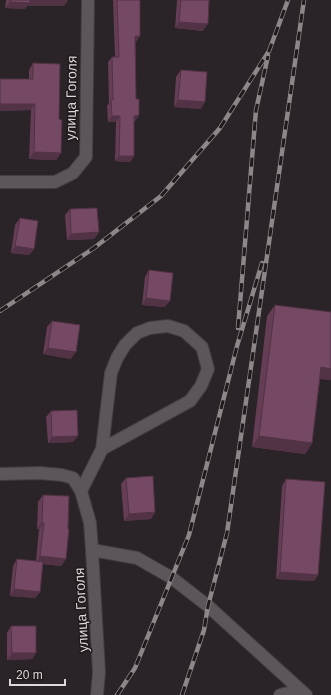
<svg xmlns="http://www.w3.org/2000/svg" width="331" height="695" viewBox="0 0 331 695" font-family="Arial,sans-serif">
<rect width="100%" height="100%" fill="#2a2327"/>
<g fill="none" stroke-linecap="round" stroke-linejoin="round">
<g stroke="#433e41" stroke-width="14">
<g id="minor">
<path d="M0,182H55L73,173L86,157L88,0"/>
<path d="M0,474L40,473L62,475L73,478L81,491L90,523L92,550L99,672L97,695"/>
<path d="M81,491L102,449L111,373L117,358L125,345L137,333L150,328L168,326L184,331L202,347L208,369L201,386L190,401L102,449"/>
<path d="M92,550L137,558L172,578L208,606L306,695"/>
<path d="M280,695L300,690"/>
</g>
</g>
<use href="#minor" stroke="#5c5559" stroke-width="12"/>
<g stroke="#8d878a" stroke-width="4.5">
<g id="rail">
<path d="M0,311L94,248L161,196L220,128L269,51L288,0"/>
<path d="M238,328L256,110L268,56"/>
<path d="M117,695L135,668L189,535L237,346L262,263"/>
<path d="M182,695L204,630L208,606L227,533L304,0"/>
</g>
</g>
<use href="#rail" stroke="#201a1d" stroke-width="3" stroke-dasharray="9" stroke-linecap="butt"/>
</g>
<g fill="#653e55">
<path d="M6,0H68L64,6H27L25,9L5,8Z"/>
<path d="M113,0H140V36L136,42H135L136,99L139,115L135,121H134V156L130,162L115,161L116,122H108L107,106L109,103L108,62L112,57H115Z"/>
<path d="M177,0H209L203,31L175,28Z"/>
<path d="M33,63L59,119L61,153L56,160L29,159L31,110L0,111V79H29V70Z"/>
<path d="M181,70L201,109L174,107L176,77Z"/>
<path d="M70,209L99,232L94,239L67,240L65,215Z"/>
<path d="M20,218L34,249L29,255L11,253L15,225Z"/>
<path d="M149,270L165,307L142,305L145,277Z"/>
<path d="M275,305L331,380L320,379L312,443L305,454L252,447L267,316Z"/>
<path d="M52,321L71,359L43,354L47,327Z"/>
<path d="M51,411L73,442L48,443L46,417Z"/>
<path d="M126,478L155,512L151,519L124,521L121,484Z"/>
<path d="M286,479L318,575L314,581L276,579L282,486Z"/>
<path d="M43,495L66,559L61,566L42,564L40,592L35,598L10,596L13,566L17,559L36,561L39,529H37L38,502Z"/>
<path d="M11,626L36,653L32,659L7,660V633Z"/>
</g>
<g fill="#523245">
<path d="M30,0H68L64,6H27L25,9L5,8L10,2Z"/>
<path d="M179,22L208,24L203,31L175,28Z"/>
<path d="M135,36H140L136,42H131Z"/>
<path d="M178,100L205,102L201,109L174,107Z"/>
<path d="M0,104H35L31,110L0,111Z"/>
<path d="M139,115L135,121H130L134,116Z"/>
<path d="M112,116H120L116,122H108Z"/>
<path d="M34,152L61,153L56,160L29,159Z"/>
<path d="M119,156H134L130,162L115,161Z"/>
<path d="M99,232L94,239L67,240L71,234Z"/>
<path d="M15,246L34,249L29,255L11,253Z"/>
<path d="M146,298L170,301L165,307L142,305Z"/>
<path d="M48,348L76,352L71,359L43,354Z"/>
<path d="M321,367L331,369V380L314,378Z"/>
<path d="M78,436L73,442L48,443L52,437Z"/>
<path d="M259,436L312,443L305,454L252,447Z"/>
<path d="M155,512L151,519L124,521L129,514Z"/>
<path d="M42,523H44L39,529H37Z"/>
<path d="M40,556L66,559L61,566L36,563Z"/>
<path d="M280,572L318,575L314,581L276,579Z"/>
<path d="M14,589L40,592L35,598L10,596Z"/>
<path d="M12,653H36L32,659L7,660Z"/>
</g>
<g fill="#754863" stroke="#523245">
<path d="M10,0H30V3L10,2Z"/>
<path d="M117,0H140V36H135L136,99H139V115L134,116V156H119L120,116H112L111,100H113L112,57H119Z"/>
<path d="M181,0H209L208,24L179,22Z"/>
<path d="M33,63L60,64L59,119L62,120L61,153L34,152L35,104H0V79H33Z"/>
<path d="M181,70L207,72L205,102L178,100Z"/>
<path d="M97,208L99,232L71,234L70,209Z"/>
<path d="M20,218L38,221L34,249L15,246Z"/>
<path d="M149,270L173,273L170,301L146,298Z"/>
<path d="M275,305L331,312V369L321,367L312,443L259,436Z"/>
<path d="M52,321L80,325L76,352L48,348Z"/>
<path d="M77,410L78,436L52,437L51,411Z"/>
<path d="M153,476L155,512L129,514L126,478Z"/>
<path d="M286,479L325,482L318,575L280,572Z"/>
<path d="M43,495L69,496L68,529H69L66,559L40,556L44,523H42Z"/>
<path d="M17,559L43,562L40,592L14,589Z"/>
<path d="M11,626H36V653H12Z"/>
</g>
<g text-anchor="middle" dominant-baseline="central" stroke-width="3" stroke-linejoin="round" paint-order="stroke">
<g font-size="14" fill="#ddd8db" stroke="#201a1d">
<text transform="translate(71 98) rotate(-89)">улица Гоголя</text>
<text transform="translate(81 610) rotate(-93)">улица Гоголя</text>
</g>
</g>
<path d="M10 679v6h55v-6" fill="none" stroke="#ddd8db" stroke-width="2"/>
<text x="16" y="679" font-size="12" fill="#ddd8db" stroke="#201a1d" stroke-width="3" paint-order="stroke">20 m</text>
</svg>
